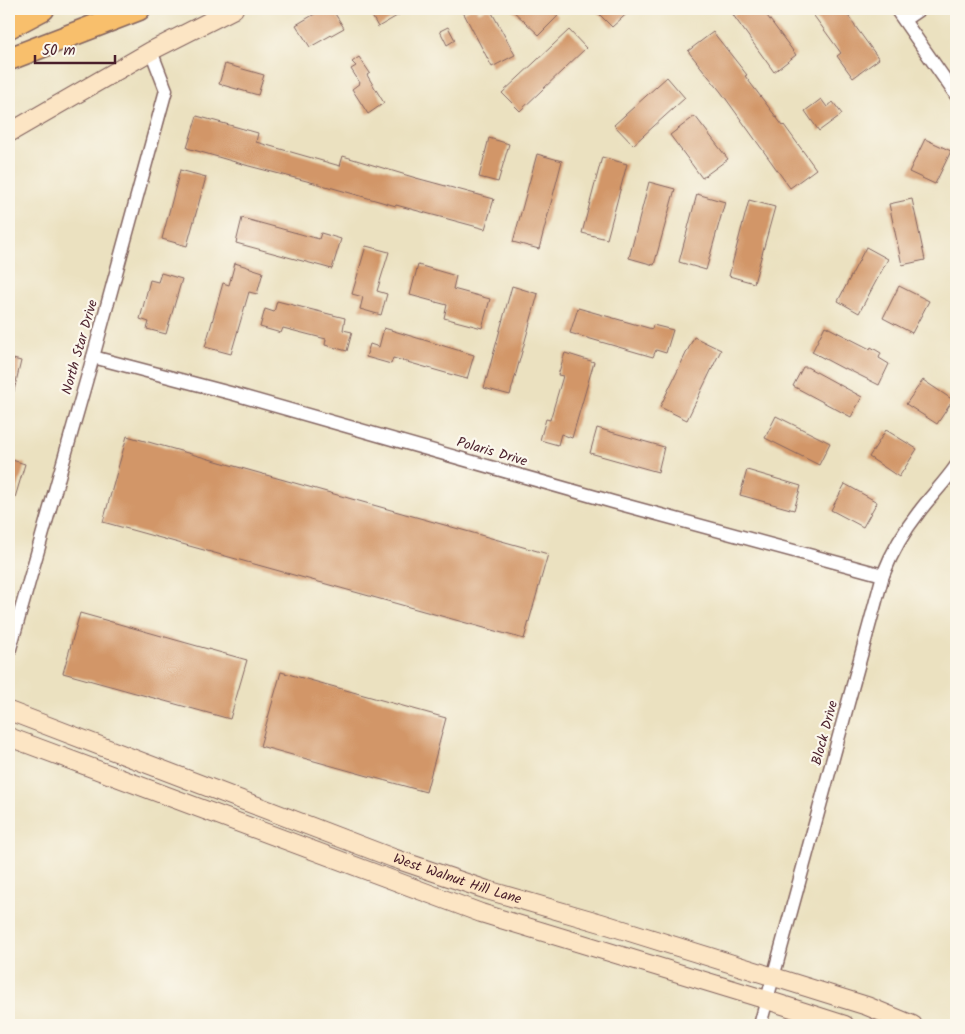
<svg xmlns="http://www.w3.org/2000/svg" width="965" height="1034" viewBox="0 0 965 1034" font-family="Kalam,sans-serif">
<rect width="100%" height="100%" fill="#fbf7ec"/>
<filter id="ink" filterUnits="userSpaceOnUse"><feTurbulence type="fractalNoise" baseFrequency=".02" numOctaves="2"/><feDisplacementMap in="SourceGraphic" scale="10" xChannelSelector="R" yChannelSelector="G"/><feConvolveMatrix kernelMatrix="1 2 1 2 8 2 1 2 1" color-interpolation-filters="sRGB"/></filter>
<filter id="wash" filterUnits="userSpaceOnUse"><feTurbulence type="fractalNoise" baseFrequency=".0096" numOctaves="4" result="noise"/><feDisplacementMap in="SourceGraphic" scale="20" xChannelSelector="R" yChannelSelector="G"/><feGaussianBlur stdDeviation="1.12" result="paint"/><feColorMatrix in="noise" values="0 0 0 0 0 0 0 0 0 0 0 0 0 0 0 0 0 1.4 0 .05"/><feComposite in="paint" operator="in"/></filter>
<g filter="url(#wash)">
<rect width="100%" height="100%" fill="#ebe1c0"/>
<g id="blocks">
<g fill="#d29667">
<path d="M323,9H332L344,28L310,47L296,25Z"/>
<path d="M368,9H409L378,27Z"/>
<path d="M470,9H476L478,13L486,9H490L515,55L492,67L463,12Z"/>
<path d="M511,9H550L558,16L539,35Z"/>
<path d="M594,9H632L612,27Z"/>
<path d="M742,9H762L796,55L774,72L733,15Z"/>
<path d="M809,9H843L855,25V26L879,59L853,78L837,56L841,53Z"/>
<path d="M448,27L455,40L447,45L440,31Z"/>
<path d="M569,30L586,48L520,111L502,93Z"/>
<path d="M713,32L747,75L745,76L783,126L784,125L816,169L790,188L721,92L688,51Z"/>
<path d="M359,57L370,73L367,75L384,103L368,114L352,89L360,83L351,69L356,66L352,62Z"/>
<path d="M225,64L264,75L258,95L219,84Z"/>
<path d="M667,77L685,98L633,145L614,125Z"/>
<path d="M821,99L827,107L833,102L842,114L819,131L805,111Z"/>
<path d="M197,116L258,133L256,142L340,166L343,156L416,178L494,199L485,229L396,205V206L322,185L249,166L187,148Z"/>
<path d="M695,116L728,159L702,178L670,135Z"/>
<path d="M489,138L509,144L498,182L479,177Z"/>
<path d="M925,139L951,151L935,184L909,172Z"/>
<path d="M537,154L562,161L539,249L513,242Z"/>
<path d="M602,157L627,164L607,239L582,233Z"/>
<path d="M180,170L206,177L187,246L162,239Z"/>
<path d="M649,182L675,189L654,265L629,258Z"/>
<path d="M697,194L725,202L706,270L679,262Z"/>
<path d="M912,199L925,260L902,265L889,204Z"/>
<path d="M749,200L775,207L754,283L729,276Z"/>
<path d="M242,218L319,239L321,233L341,239L332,269L236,243Z"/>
<path d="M366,246L389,252L377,291L387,294L381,315L360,309L363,297L352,294Z"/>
<path d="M866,247L888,259L859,313L838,301Z"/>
<path d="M235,263L263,272L257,294L249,292L231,354L205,347L223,283L229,285Z"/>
<path d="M418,265L456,276L453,289L490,299L482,328L444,318L447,305L410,295Z"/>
<path d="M161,273L182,279L166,334L147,329L149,322L140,319L150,280L158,282Z"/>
<path d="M512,286L538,294L510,395L484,388Z"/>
<path d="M899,286L929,301L912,333L883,318Z"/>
<path d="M277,301L345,318L343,330L352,332L347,351L325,345L326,339L283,328L281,333L260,327L265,309L274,312Z"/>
<path d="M578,308L652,329L653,325L673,330L666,353L656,350L653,357L570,333Z"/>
<path d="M825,326L870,349L871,347L881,353L879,358L889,364L879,385L845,368L844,369L812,352Z"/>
<path d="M384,328L474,355L467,379L393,358L391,364L366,357L370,344L379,347Z"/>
<path d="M694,337L721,350L687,420L660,407Z"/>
<path d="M565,353L594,362L572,438L561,434L558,445L540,440L546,419L550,420L563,376L558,375Z"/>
<path d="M9,358L21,361L12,399H9Z"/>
<path d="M803,367H807L862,397L851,417L793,386Z"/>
<path d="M923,380L953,400L937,424L906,404Z"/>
<path d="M776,416L830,443L819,465L765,438Z"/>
<path d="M597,428L664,447L658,472L590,453Z"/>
<path d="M886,430L917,449L899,477L869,457Z"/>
<path d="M127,436L548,554L524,639L103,522Z"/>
<path d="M9,459L25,464L11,511H9Z"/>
<path d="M747,470L801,486L794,510L740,495Z"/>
<path d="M845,484L877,502L863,527L831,510Z"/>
<path d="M80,613L247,660L230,719L63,673Z"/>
<path d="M281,672L446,718L426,792L260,746Z"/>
</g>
</g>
</g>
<g filter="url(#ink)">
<use href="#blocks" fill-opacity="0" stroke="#82635f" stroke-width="1"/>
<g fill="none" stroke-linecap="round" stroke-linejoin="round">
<g stroke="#82635f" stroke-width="15">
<g id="street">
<path d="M896,9L956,95"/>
<path d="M904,20L920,9"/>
<path d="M93,357L234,394L613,502L883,575"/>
<path d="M9,652L93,357L166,90L151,51"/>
<path d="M760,1025L883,575C892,552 904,531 919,512C931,496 945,482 956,466"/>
</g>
</g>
<g stroke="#82635f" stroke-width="20">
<g id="secondary">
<path d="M9,133L151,51L234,9"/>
<path id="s1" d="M9,711L393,858L487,890L601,923L867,1006L913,1025"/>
<path d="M9,737L481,913L767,1000L845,1025"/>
</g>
</g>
<g stroke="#82635f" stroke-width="25">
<g id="highway">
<path d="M9,27L43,9"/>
<path d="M9,59L139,9"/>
</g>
</g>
<use href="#street" stroke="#fff" stroke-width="12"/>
<use href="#secondary" stroke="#fce5c4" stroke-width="18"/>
<use href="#highway" stroke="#f8bf6c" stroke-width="22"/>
</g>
</g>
<g text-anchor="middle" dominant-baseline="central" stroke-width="4.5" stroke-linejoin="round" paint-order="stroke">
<g font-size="14" fill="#4a1f2b" stroke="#fbf7ec">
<text transform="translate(80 347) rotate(-74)">North Star Drive</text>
<text transform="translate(492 452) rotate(16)">Polaris Drive</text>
<text transform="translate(825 733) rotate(-75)">Block Drive</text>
<text stroke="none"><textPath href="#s1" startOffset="479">West Walnut Hill Lane</textPath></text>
</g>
</g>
<rect width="965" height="1034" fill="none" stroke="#fbf7ec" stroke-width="30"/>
<path d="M35 55v8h80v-8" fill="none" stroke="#4a1f2b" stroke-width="2.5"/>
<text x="42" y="55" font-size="15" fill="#4a1f2b" stroke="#fbf7ec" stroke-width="4" paint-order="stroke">50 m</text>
</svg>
